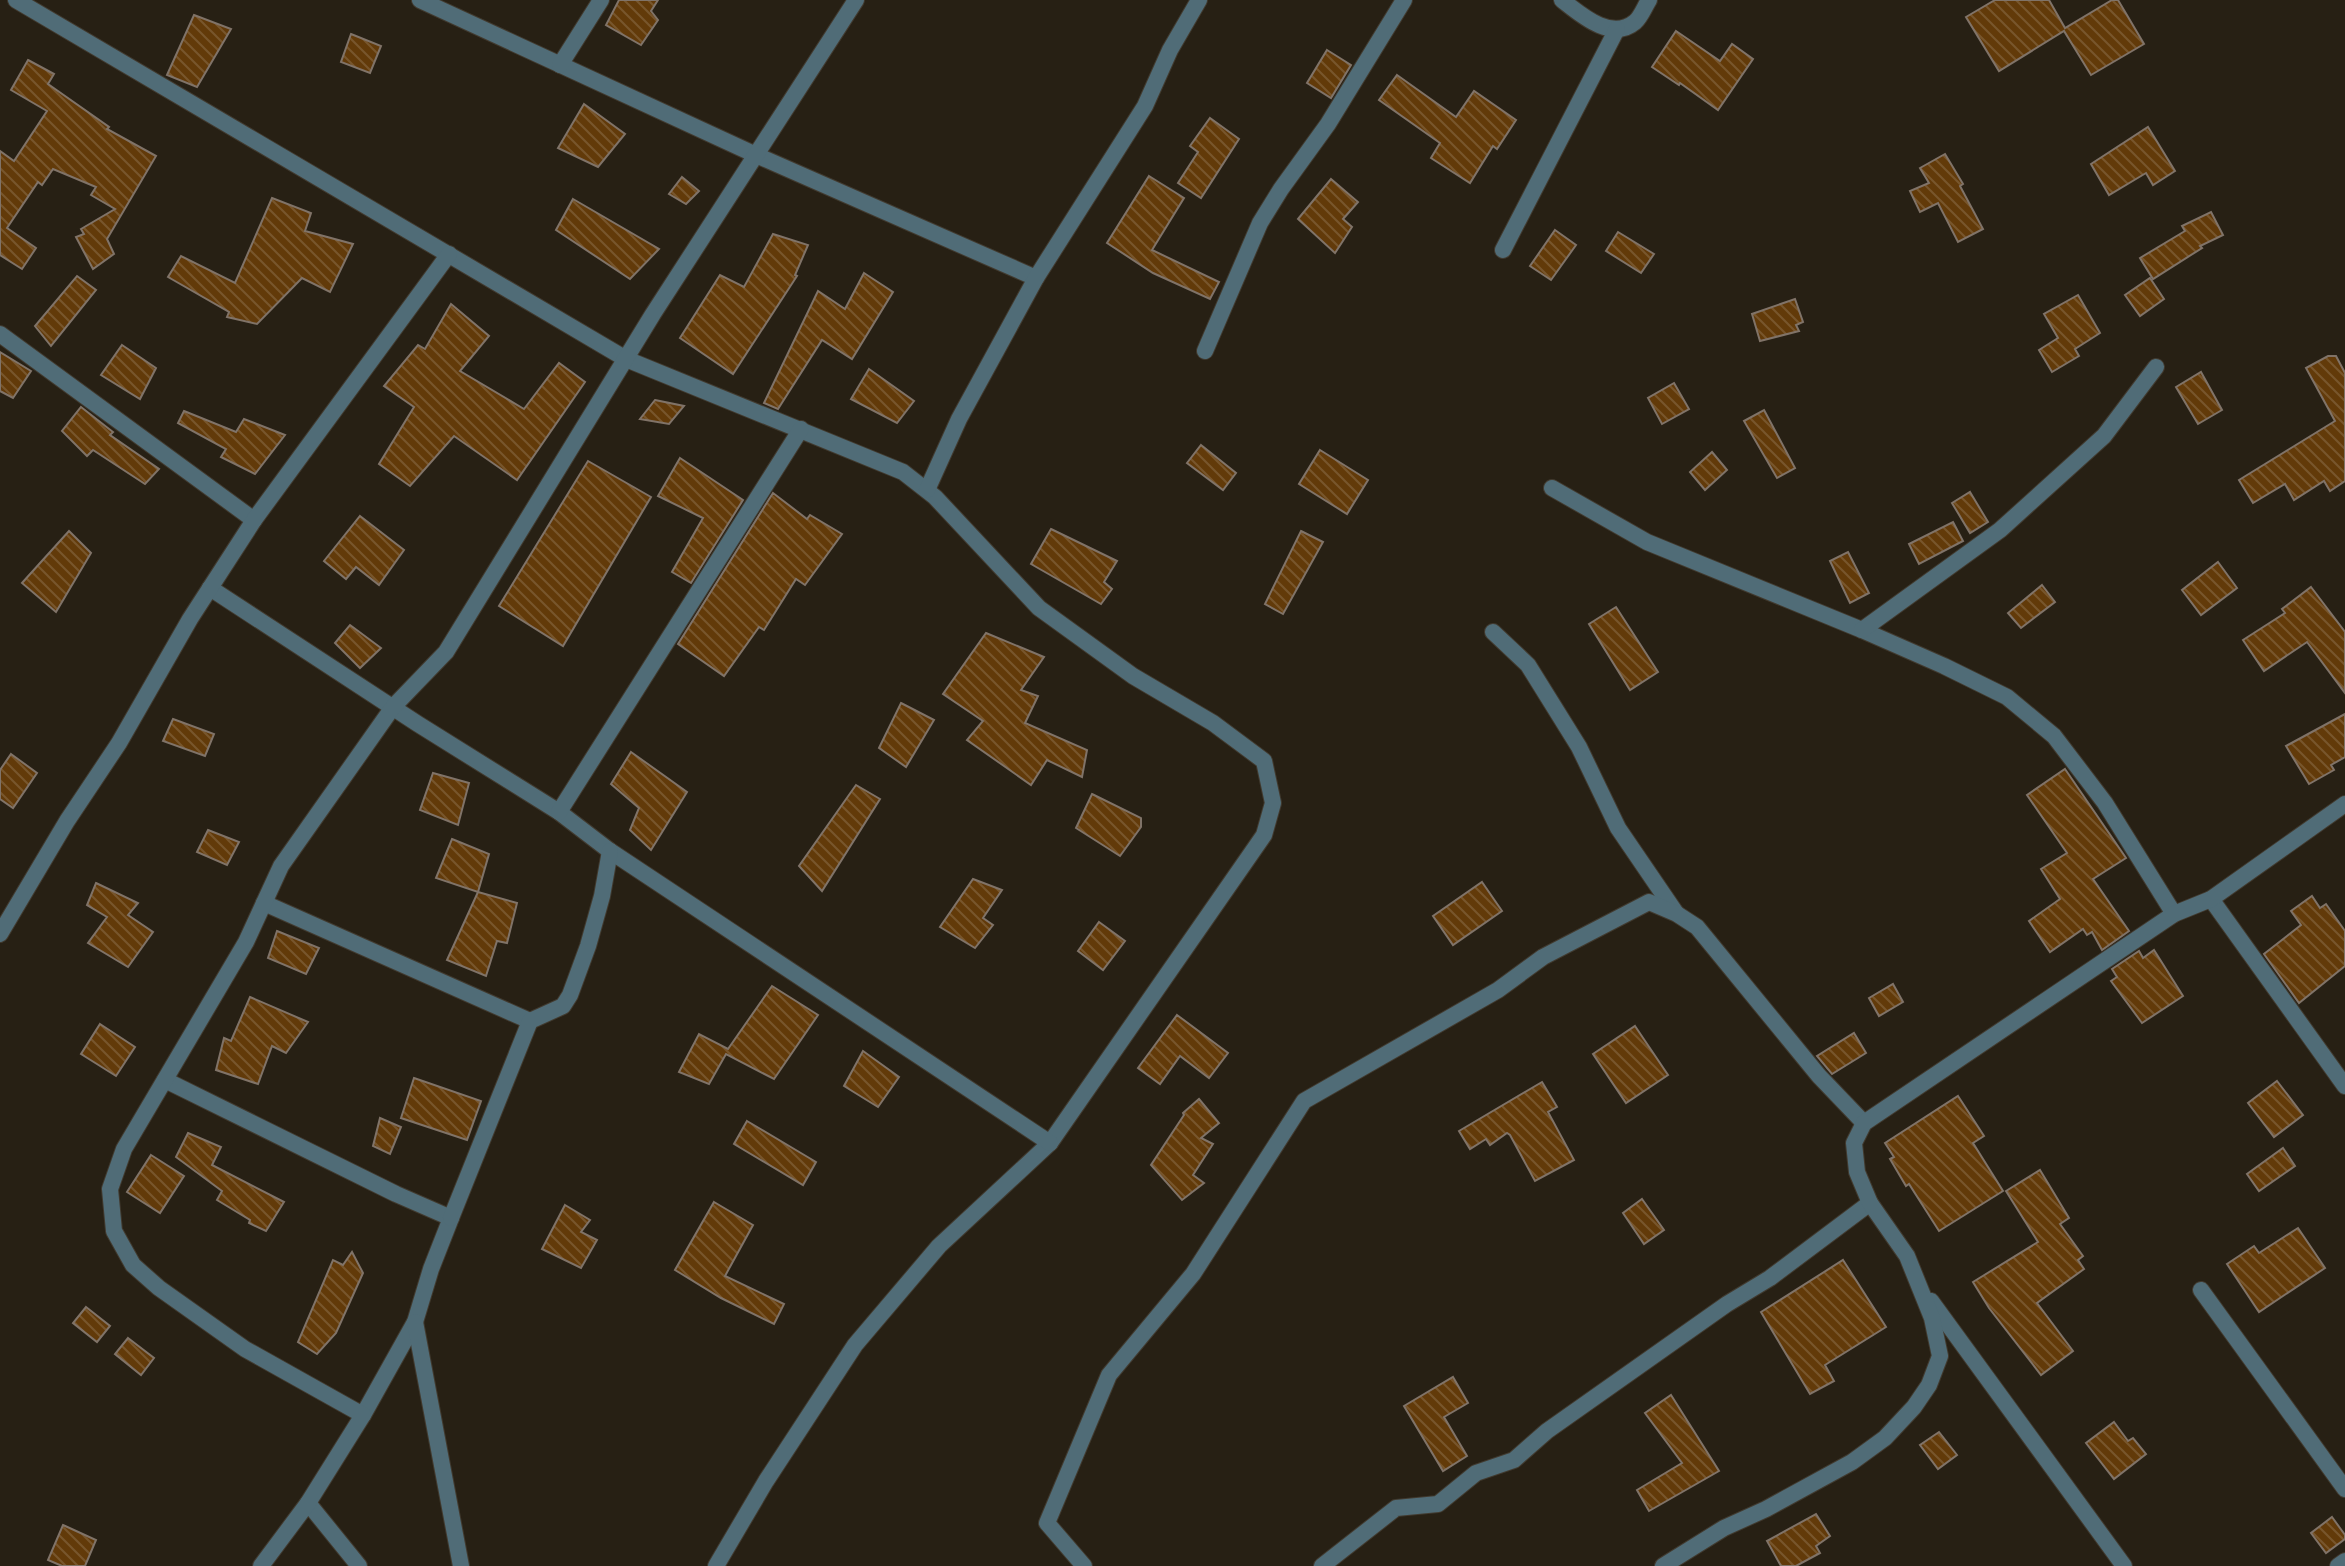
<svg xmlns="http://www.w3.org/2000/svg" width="2345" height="1566" viewBox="0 0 2345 1566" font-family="Cabin,sans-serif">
<defs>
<pattern id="building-back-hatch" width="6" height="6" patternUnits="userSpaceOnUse" patternTransform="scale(2)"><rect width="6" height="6" fill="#623a09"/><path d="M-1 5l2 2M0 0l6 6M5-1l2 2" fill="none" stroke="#78562c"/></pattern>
</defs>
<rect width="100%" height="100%" fill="#272014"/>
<g fill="url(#building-back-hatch)" stroke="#807368" stroke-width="2">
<path d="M619,0H658L651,11L658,20L641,45L606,25Z"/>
<path d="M1995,0H2049L2065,28L2112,0H2118L2144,44L2091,75L2064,31L1999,71L1966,17Z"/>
<path d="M194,15L231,29L197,87L167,75Z"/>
<path d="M1676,31L1720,61L1732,44L1753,59L1718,110L1680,83L1679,85L1652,67Z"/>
<path d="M351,34L381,46L370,73L341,62Z"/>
<path d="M1327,50L1351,65L1331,98L1307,83Z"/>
<path d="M28,60L54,74L48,84L109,127L107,129L156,156L107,239L114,254L93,269L76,237L84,234L81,229L115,209L91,195L96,187L53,169L42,185L38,182L7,228L36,248L22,269L0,255V151L14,161L47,111L11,90Z"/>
<path d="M1397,75L1456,117L1474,91L1516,120L1497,149L1493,146L1470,183L1431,158L1440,143L1379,100Z"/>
<path d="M584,104L625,134L598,167L558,148Z"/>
<path d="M1210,118L1239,139L1201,198L1178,183L1198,152L1190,146Z"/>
<path d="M2148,127L2175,171L2153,185L2146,173L2109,195L2091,164Z"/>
<path d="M1945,154L1963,184L1960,186L1983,229L1958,242L1938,203L1920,212L1910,191L1929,183L1920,168Z"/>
<path d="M1149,176L1184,198L1152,250L1219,282L1210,299L1153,273L1107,243Z"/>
<path d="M682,177L699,191L686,204L669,194Z"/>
<path d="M1331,179L1358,202L1343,219L1352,227L1335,253L1298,219Z"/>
<path d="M272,198L311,213L305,231L353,244L330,292L302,278L257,324L227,317L229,312L168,277L181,256L235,283Z"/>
<path d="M573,199L659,249L630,279L556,230Z"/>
<path d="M2211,212L2223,235L2200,246L2202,248L2153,279L2140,258L2185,231L2182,226Z"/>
<path d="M1555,230L1576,245L1551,280L1530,266Z"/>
<path d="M1618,232L1654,254L1641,273L1606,251Z"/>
<path d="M773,234L808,245L795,275L797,276L733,374L680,338L720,275L744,287Z"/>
<path d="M864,273L893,292L852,359L822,340L778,409L764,403L818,291L845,309Z"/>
<path d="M77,276L96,290L51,346L35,326Z"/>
<path d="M2150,278L2164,299L2140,316L2125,295Z"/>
<path d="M2078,295L2100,333L2075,349L2079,356L2052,372L2039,350L2058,338L2044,314Z"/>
<path d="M1795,299L1803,322L1796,325L1799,331L1760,341L1752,314Z"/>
<path d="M451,304L489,336L460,371L524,409L559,363L585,382L517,480L454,436L410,486L379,464L414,407L384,386L418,345L425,349Z"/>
<path d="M122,345L156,368L140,399L101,375Z"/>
<path d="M0,352L31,371L13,398L0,391Z"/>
<path d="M2328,356H2336L2345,373V481L2330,491L2324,481L2294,500L2285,484L2253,503L2239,480L2335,421L2306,368Z"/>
<path d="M869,369L914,401L897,423L851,399Z"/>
<path d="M2201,372L2222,410L2198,424L2176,387Z"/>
<path d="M1674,383L1689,409L1662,424L1648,398Z"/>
<path d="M655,400L684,406L669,424L640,419Z"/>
<path d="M81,407L113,432L110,435L159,469L145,484L93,450L87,456L62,431Z"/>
<path d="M1764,410L1795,468L1777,478L1744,421Z"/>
<path d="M184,411L236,432L244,419L285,435L255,474L221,457L226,449L178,423Z"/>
<path d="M1201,445L1236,473L1223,490L1187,463Z"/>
<path d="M1320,450L1368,480L1347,514L1299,484Z"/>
<path d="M1712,452L1727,470L1705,490L1690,472Z"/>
<path d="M680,458L743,500L691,583L672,572L703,518L658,496Z"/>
<path d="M588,461L651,497L563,646L499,606Z"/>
<path d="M1970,492L1988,522L1970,533L1952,503Z"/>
<path d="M773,493L807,519L810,515L842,534L805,585L796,579L764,630L759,627L724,676L678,644Z"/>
<path d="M360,516L404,550L379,585L356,567L346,579L324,561Z"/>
<path d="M1953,522L1963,541L1919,564L1909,544Z"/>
<path d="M1051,529L1117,561L1104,582L1112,589L1101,604L1031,564Z"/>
<path d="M69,531L91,553L56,612L22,583Z"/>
<path d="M1301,531L1323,542L1283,614L1265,604Z"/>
<path d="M1848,552L1869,593L1850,603L1830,561Z"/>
<path d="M2218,562L2237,588L2201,615L2182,590Z"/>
<path d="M2042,585L2055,602L2021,628L2008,613Z"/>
<path d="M2311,587L2345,632V693L2307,642L2264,671L2243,640L2285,613L2282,609Z"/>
<path d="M1616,607L1658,672L1630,690L1589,624Z"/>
<path d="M350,625L381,648L360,668L335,643Z"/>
<path d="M986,633L1044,657L1021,690L1038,696L1025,723L1087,750L1082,777L1047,760L1031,785L967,740L983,721L943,694Z"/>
<path d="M901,703L934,720L906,767L879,748Z"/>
<path d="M2345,714V757L2331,765L2334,770L2309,784L2286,746Z"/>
<path d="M173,719L214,734L205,756L163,741Z"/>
<path d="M631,752L687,792L651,850L630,830L639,808L611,784Z"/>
<path d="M11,754L37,773L13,808L0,799V770Z"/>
<path d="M2065,769L2126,858L2093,879L2129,931L2102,950L2092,932L2087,935L2083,929L2050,952L2029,921L2060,899L2041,869L2067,853L2027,795Z"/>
<path d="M433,773L469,783L458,825L420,810Z"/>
<path d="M856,785L880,799L822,891L799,866Z"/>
<path d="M1092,794L1141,818V827L1120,856L1076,828Z"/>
<path d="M208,830L239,842L227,865L197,852Z"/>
<path d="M452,839L489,854L478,892L436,878Z"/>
<path d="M973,879L1002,890L983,918L993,925L975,948L940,927Z"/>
<path d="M1482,882L1502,911L1453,945L1433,916Z"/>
<path d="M96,883L138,903L128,915L153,932L128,967L88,943L107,917L87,905Z"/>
<path d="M478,892L517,903L507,943L497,941L486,976L447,960Z"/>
<path d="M2312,896L2320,908L2326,904L2345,931V966L2299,1003L2264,954L2301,925L2291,911Z"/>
<path d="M1099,922L1125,941L1103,970L1078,951Z"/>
<path d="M277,931L319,948L306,974L268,958Z"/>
<path d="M2154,950L2183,996L2142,1023L2111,981L2117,977L2112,969L2139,951L2143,958Z"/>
<path d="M1893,984L1903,1002L1879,1016L1869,998Z"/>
<path d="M772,986L818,1015L774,1079L726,1054L709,1084L679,1072L699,1034L728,1049Z"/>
<path d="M250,997L308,1022L286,1053L272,1046L258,1084L216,1070L224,1038L231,1041Z"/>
<path d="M1177,1015L1228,1053L1209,1078L1180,1056L1160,1084L1138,1068Z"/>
<path d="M100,1024L135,1047L116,1076L81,1054Z"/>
<path d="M1635,1026L1668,1075L1626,1103L1593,1054Z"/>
<path d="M1854,1033L1866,1053L1832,1074L1817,1056Z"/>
<path d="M863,1051L899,1077L878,1107L844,1086Z"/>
<path d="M414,1078L481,1101L467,1140L401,1118Z"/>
<path d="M2277,1081L2303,1115L2274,1137L2248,1103Z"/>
<path d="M1542,1082L1557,1107L1548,1112L1574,1160L1535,1181L1510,1135L1507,1133L1490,1145L1486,1139L1470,1149L1459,1131Z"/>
<path d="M1958,1096L1984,1136L1973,1143L2003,1191L1939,1231L1909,1184L1906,1186L1890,1159L1894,1157L1885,1143Z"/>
<path d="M1199,1099L1219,1123L1201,1138L1213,1144L1193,1175L1204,1183L1182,1200L1151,1165L1184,1115L1183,1113Z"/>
<path d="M380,1118L401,1127L390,1154L373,1146Z"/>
<path d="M747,1121L816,1162L803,1185L734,1144Z"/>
<path d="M188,1133L221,1147L212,1165L284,1202L266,1231L249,1223L250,1220L217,1200L222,1191L176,1157Z"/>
<path d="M2283,1148L2295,1166L2259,1191L2247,1174Z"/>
<path d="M151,1155L184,1176L160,1213L127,1192Z"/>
<path d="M2040,1170L2069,1218L2060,1224L2083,1256L2078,1260L2084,1269L2037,1303L2073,1351L2041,1375L1989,1308L1973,1282L2038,1242L2006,1191Z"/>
<path d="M1642,1199L1664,1230L1644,1244L1623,1213Z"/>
<path d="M714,1202L753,1225L725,1276L784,1304L774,1324L721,1298L675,1270Z"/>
<path d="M565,1205L590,1220L581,1232L597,1240L581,1268L542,1249Z"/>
<path d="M2298,1228L2325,1268L2259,1312L2227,1264L2254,1246L2259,1253Z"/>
<path d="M352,1252L363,1273L336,1333L317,1354L298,1342L333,1260L343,1265Z"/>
<path d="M1843,1260L1886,1327L1825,1365L1834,1381L1810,1394L1761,1312Z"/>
<path d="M86,1307L110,1326L97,1342L73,1323Z"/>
<path d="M128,1338L154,1358L141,1375L115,1354Z"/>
<path d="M1453,1377L1468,1403L1444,1417L1467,1456L1443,1471L1404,1406Z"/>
<path d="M1671,1395L1719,1471L1649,1511L1637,1490L1682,1463L1645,1413Z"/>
<path d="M2114,1422L2128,1441L2133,1438L2146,1454L2114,1479L2086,1443Z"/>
<path d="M1939,1432L1957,1455L1938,1469L1920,1445Z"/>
<path d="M1816,1514L1830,1536L1816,1546L1820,1553L1796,1566H1781L1767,1541Z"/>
<path d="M2332,1517L2345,1535V1539L2326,1553L2311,1533Z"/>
<path d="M63,1525L96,1540L85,1566H62L48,1560Z"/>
</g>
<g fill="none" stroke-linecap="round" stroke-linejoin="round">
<g stroke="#413a2f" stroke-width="18">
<g id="minor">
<path d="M16,0L626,359L903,472L935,497L1039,608L1133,676L1213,723L1264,761L1273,803L1264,835L1050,1143L939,1246L855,1345L766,1481L716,1566"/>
<path d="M420,0L756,155L1036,278"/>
<path d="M1562,0C1580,14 1611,42 1635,22C1641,17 1645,6 1649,0"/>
<path d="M560,65L601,0"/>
<path d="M1503,250L1617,29"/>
<path d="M0,334L254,520"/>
<path d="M1205,351L1260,223L1281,189L1328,124L1404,0"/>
<path d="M1552,488L1647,542L1862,630L1944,666L2007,697L2054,736L2105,803L2174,914"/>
<path d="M927,490L959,419L1036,278L1145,106L1170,50L1199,0"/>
<path d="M210,588L418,724L559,812L610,851L1050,1143"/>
<path d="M1862,630L2000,530L2104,436L2156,367"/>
<path d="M1493,632L1528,665L1579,747L1618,828L1676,913"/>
<path d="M559,812L801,429"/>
<path d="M2211,899L2345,1086"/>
<path d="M264,903L530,1021"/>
<path d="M0,934L67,821L119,743L190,619L254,520L449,254"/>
<path d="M165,1080L396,1194L451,1218L431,1269L415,1322L363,1415"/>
<path d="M451,1218L530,1021L563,1006L570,995L588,946L602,896L610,851"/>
<path d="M2201,1290L2345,1489"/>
<path d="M1931,1301L2124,1566"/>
<path d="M415,1322L461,1566"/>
<path d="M308,1503L359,1566"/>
<path d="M261,1566L308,1503L363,1415L245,1349L159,1288L133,1265L114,1231L110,1189L124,1149L246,942L281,866L393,707L446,652L653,314L856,0"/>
<path d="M1084,1566L1047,1523L1109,1375L1193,1274L1304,1101L1498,990L1543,957L1649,902L1677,914L1697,927L1819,1076L1864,1123"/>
<path d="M1322,1566L1396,1508L1438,1504L1476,1473L1514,1460L1547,1431L1727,1304L1770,1278L1870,1203"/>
<path d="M1663,1566L1724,1528L1766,1509L1852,1462L1885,1438L1914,1407L1929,1385L1940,1356L1932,1318L1907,1256L1870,1203L1857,1172L1854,1143L1864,1123L2174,914L2211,899L2345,804"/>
<path d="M2338,1566L2345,1561"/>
</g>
</g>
<use href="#minor" stroke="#506c77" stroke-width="16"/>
</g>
</svg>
